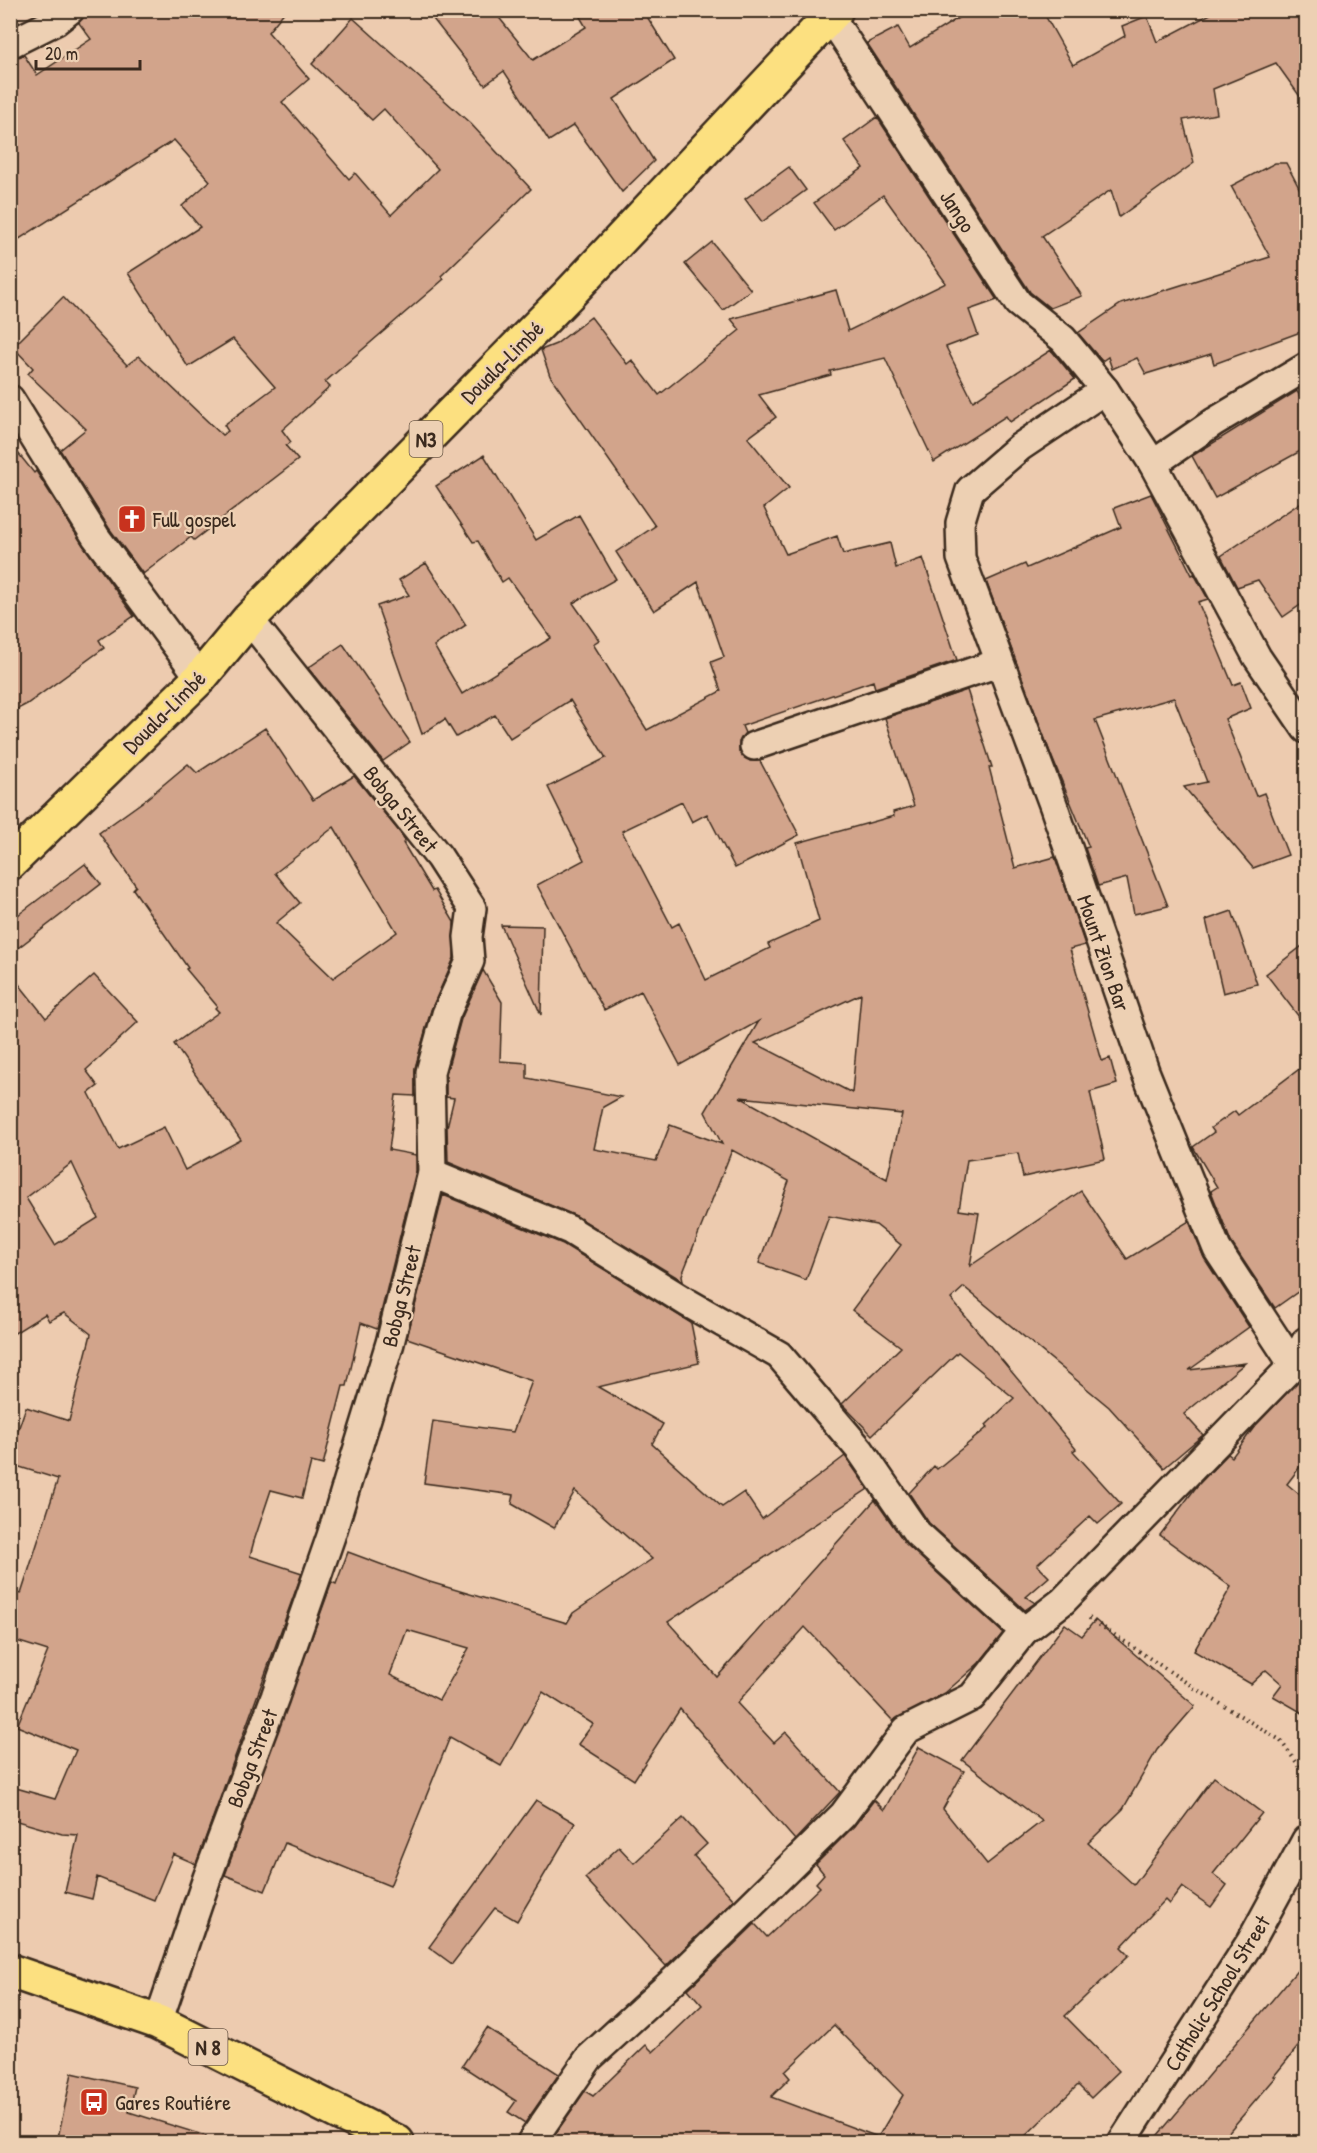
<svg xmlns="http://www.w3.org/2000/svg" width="1317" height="2153" viewBox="0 0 1317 2153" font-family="'Patrick Hand',sans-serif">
<rect width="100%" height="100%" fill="#edcbaf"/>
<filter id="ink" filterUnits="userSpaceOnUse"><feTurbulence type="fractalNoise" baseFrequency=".0167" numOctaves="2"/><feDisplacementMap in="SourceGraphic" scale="12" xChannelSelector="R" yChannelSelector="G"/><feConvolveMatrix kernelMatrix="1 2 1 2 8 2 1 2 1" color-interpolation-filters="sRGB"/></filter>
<g filter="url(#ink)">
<g fill="#d2a48b" stroke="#3b2a1e" stroke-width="1.5" fill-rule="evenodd">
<path d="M85,10H286L268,32L309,79L282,102L349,179L355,173L391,215L438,169L384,109L372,120L312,64L353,18L471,124L531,189L441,276L444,279L325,382L330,387L282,430L291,442L286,446L298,460L194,540L191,537L143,574L109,528L60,450L86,429L28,374L33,368L13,347L63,297L127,365L139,356L222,435L228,431L224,425L275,387L233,339L188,367L128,273L200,227L182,206L210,181L174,140L10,245V60L24,55L37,75L91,39L79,23Z"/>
<path d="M426,10H493L533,60L586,27L576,10H643L674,60L614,99L654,161L622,192L574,125L549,141L504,71L485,85Z"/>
<path d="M971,10H1042L1073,65L1125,36L1122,26L1147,16L1157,42L1218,10H1306V105L1276,63L1213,89L1217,114L1183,120L1194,163L1119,217L1111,190L1042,236L1082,296L1050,308L1030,292L867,43L898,27L910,48Z"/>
<path d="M877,117L997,300L969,310L978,335L946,347L973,401L1051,350L1075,379L1010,422L1006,416L934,462L885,358L830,371L831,375L759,395L776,417L748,438L789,488L764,508L786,554L837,536L843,554L890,543L896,568L923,558L957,660L875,688L873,681L742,726L745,733L739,742V752L750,761H760L799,835L763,854L735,868L707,814L692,822L682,802L622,831L672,927L679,923L706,980L770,948L768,944L819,921L797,843L894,816L893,812L914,806L885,718L967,690L992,767H989L1015,868L1055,857L1085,945L1070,949L1102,1061L1110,1058L1117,1084L1090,1092L1105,1159L1023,1177L1018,1153L967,1160L959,1210L979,1213L970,1266L1081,1191L1127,1259L1189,1221L1204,1258L1249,1327L1189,1370L1245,1363L1184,1414L1203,1435L1164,1468L1109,1407L964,1287L951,1299L1076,1449L1073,1451L1121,1504L1098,1524L1090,1516L1037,1565L1049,1577L1026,1597L1035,1603L1025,1610L929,1523L909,1493L934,1466L937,1469L988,1427L986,1425L1014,1398L958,1352L872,1435L842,1404L901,1347L852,1310L901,1245L876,1225L829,1216L806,1280L759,1263L789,1181L732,1150L682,1275L683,1281L576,1216L448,1162L447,1127L454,1098L446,1097V1074L461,1019L483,970L502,1002L500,1061L527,1063V1078L621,1097L603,1107L594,1149L656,1161L670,1125L722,1144L705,1112L759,1021L680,1065L641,991L604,1010L537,885L584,860L548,787L606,758L570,700L510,738L495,715L456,737L445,719L422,734L377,606L409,595L399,580L426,563L466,625L434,646L462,694L551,638L508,578L502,582L478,541L473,542L436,486L484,455L536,540L579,515L616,579L573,603L599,640L593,644L647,730L721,691L711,662L724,657L698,582L654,611L616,552L655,526L550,376L541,350L556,344L591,317L627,364L632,360L659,395L740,330L731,319L836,290L848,331L946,283L883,195L834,230L814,203L863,168L844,141ZM861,994L852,1093L755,1043ZM740,1097L902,1114L887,1179Z"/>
<path d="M1275,163H1286L1306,201V330L1214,364L1211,354L1146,374L1137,358L1112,369L1108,357L1102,361L1078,333L1121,304L1270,257L1231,186Z"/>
<path d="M789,167L806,190L762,222L745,199Z"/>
<path d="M712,242L751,290L723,310L685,264Z"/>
<path d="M1297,391L1306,408V448L1215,498L1192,456Z"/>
<path d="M10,443L34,473L36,471L83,545L134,616L99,640L104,648L27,704L10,713Z"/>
<path d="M1151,494L1192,575L1194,574L1208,599L1198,602L1233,685L1241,682L1251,708L1225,719L1256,796L1264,793L1288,855L1253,868L1184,787L1207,782L1174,698L1095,720L1168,906L1134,914L1127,878L1098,886L1085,848L1089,847L1051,755L986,581L1025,564L1027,568L1121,527L1114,508Z"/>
<path d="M1306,499V601L1283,617L1258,580L1237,587L1221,556Z"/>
<path d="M343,644L410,742L383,761L308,668Z"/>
<path d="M265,728L313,800L354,776L402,835L405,841L403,843L432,891L435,890L454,922V958L431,1010L415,1068V1096L396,1095L389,1150L416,1155V1171L377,1329L361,1323L347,1386H343L323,1465L311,1462L302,1498L271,1490L254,1541L250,1556L302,1573L196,1864L173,1854L154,1900L97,1877L92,1899L65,1892L78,1835L62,1834L10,1819V1807L16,1788L55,1799L76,1750L17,1726L48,1651L10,1639V1591L21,1594L58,1479L10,1464V1453L26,1407L69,1421L91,1334L64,1313L49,1321L45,1314L10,1336V973L46,1018L94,975L138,1022L86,1070L98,1086L89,1093L118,1149L164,1127L185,1170L241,1140L174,1044L219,1012L215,1008L217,1006L186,969L188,968L133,889L136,886L99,833L145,800L188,764L197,773ZM334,827L397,932L333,978L276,923L300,903L275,873ZM72,1163L98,1218L55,1245L26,1198Z"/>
<path d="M85,864L101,884L10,954V921Z"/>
<path d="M1232,911L1257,984L1223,993L1206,920Z"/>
<path d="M501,925L543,926L541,1015Z"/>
<path d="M1306,943V1026L1266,974Z"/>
<path d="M1306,1064V1286L1275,1308L1231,1242L1211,1191L1217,1187L1193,1147L1214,1132L1211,1128L1235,1111L1238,1115Z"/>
<path d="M443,1195L563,1244L691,1323L699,1363L598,1387L663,1424L652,1444L722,1507L744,1492L762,1519L845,1456L868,1489L668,1622L717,1677L875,1500L906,1544L1003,1633L979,1663L945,1693L893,1721L805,1627L737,1703L774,1743L786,1732L840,1792L795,1840L680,1709L634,1780L578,1744L593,1724L543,1692L501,1766L450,1737L390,1886L285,1843L265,1891L225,1875L332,1582L336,1584L348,1552L423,1580L567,1623L573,1613L652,1559L575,1491L554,1528L512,1504L514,1495L424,1483L433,1421L513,1432L532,1381L407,1338ZM407,1630L469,1648L439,1700L390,1675Z"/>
<path d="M1306,1373V1459L1287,1484L1306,1500V1715L1273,1696L1282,1684L1266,1670L1251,1684L1194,1651L1231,1587L1160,1535L1197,1486L1228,1454L1232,1457L1255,1426Z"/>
<path d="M1095,1620L1195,1706L1157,1750L1123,1809L1088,1843L1134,1885L1214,1777L1262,1813L1213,1874L1227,1885L1211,1907L1182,1887L1169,1904L1165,1900L1121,1947L1129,1955L1065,2016L1119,2071L1091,2098L1078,2085L1019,2142H555L551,2140L585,2091L593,2096L646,2045L653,2052L702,2005L688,1989L755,1924L767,1937L820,1887L816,1883L824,1874L816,1864L854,1826L874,1800L884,1810L919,1747L964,1771L943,1809L987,1864L1042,1821L962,1760L1065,1624L1082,1636ZM834,2025L903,2095L878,2137L771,2097L790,2078L785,2072Z"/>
<path d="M536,1800L575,1823L517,1921L495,1908L452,1964L429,1947Z"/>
<path d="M683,1818L707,1844L694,1856L734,1900L666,1966L585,1878L619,1847L634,1863Z"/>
<path d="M1306,1960V2037L1274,2076L1276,2077L1220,2142H1152Z"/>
<path d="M487,2028L559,2074L525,2123L508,2112L516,2101L462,2066Z"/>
<path d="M72,2073L135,2087L129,2112L206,2136L205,2142H57Z"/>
</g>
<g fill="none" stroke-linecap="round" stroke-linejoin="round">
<g stroke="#3b2a1e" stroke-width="32">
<g id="minor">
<path d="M830,16L1018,303L1063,339L1105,390"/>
<path d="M10,44L56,21L70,10"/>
<path d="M1306,367L1214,422L1153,464L1257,657L1306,729"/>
<path d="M10,399L96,537L200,678"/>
<path d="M1153,464L1105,390L1020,447L970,490L960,523L961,558L1054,807L1145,1071L1217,1249L1293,1365"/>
<path d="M754,746L998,663"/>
<path d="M432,1173L570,1230L688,1303L779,1355L860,1450L917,1533L1024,1631"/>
<path d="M158,2022L207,1878L275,1697L331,1536L390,1343L432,1173L430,1072L446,1014L470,961L468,937L472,908L439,857L249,619"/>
<path d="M531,2142L589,2058L684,1971L843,1815L906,1730L972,1697L1024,1631L1063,1601L1293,1365L1306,1341"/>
<path d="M1122,2142L1251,1941L1306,1840"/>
</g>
</g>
<g stroke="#3b2a1e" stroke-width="38">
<g id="trunk">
<path d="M10,863L200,678L249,619L569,294L836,10"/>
<path d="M10,1971L158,2022L397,2142"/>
</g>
</g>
<path stroke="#3b2a1e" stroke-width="4" stroke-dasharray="1.5 4.5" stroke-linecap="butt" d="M1089,1618L1196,1689L1280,1740L1306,1775"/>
<use href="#minor" stroke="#edd0b3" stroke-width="27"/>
<use href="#trunk" stroke="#fce080" stroke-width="33"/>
</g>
</g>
<defs>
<g id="church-square" transform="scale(1.5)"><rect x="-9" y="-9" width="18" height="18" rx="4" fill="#c8321e" stroke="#edd0b3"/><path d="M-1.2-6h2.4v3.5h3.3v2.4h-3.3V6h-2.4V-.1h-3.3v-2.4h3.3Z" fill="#fff"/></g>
<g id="bus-square" transform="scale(1.5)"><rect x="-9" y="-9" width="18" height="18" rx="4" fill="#c8321e" stroke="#edd0b3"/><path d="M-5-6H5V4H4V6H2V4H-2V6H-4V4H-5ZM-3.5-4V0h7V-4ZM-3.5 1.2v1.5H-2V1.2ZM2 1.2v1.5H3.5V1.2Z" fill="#fff"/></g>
</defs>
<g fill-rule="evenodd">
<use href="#church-square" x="132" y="519"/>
<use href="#bus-square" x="94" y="2102"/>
</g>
<g text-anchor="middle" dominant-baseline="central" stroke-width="4.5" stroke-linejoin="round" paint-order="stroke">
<g fill="#edd0b3" stroke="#705c4b" stroke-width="1.5">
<rect x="409.5" y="421" width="33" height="36" rx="4.5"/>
<rect x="188.5" y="2029" width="39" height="36" rx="4.5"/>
</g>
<g font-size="21" font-weight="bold" fill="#3b2a1e">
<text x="426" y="439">N3</text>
<text x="208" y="2047">N 8</text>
</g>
<g font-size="22" fill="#3b2a1e" stroke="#edd0b3">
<text transform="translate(958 211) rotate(57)">Jango</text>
<text transform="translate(502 362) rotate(-45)">Douala-Limbé</text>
<text transform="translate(164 712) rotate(-45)">Douala-Limbé</text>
<text transform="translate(401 809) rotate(51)">Bobga Street</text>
<text transform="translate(1104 953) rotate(71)">Mount Zion Bar</text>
<text transform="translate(401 1296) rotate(-76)">Bobga Street</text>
<text transform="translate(252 1758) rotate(-69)">Bobga Street</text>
<text transform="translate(1217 1993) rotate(-58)">Catholic School Street</text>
</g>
<g font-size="22" fill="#3b2a1e" stroke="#edd0b3" text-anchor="start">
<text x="153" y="519">Full gospel</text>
<text x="115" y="2102">Gares Routiére</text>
</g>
</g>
<rect width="1317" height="2153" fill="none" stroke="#edd0b3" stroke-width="36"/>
<rect x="18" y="18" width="1281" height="2117" fill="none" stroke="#3b2a1e" stroke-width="2" filter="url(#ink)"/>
<path d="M36 60v9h104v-9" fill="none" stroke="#3b2a1e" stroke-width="3"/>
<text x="45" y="60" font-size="18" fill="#3b2a1e" stroke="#edd0b3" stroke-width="4.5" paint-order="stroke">20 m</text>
</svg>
